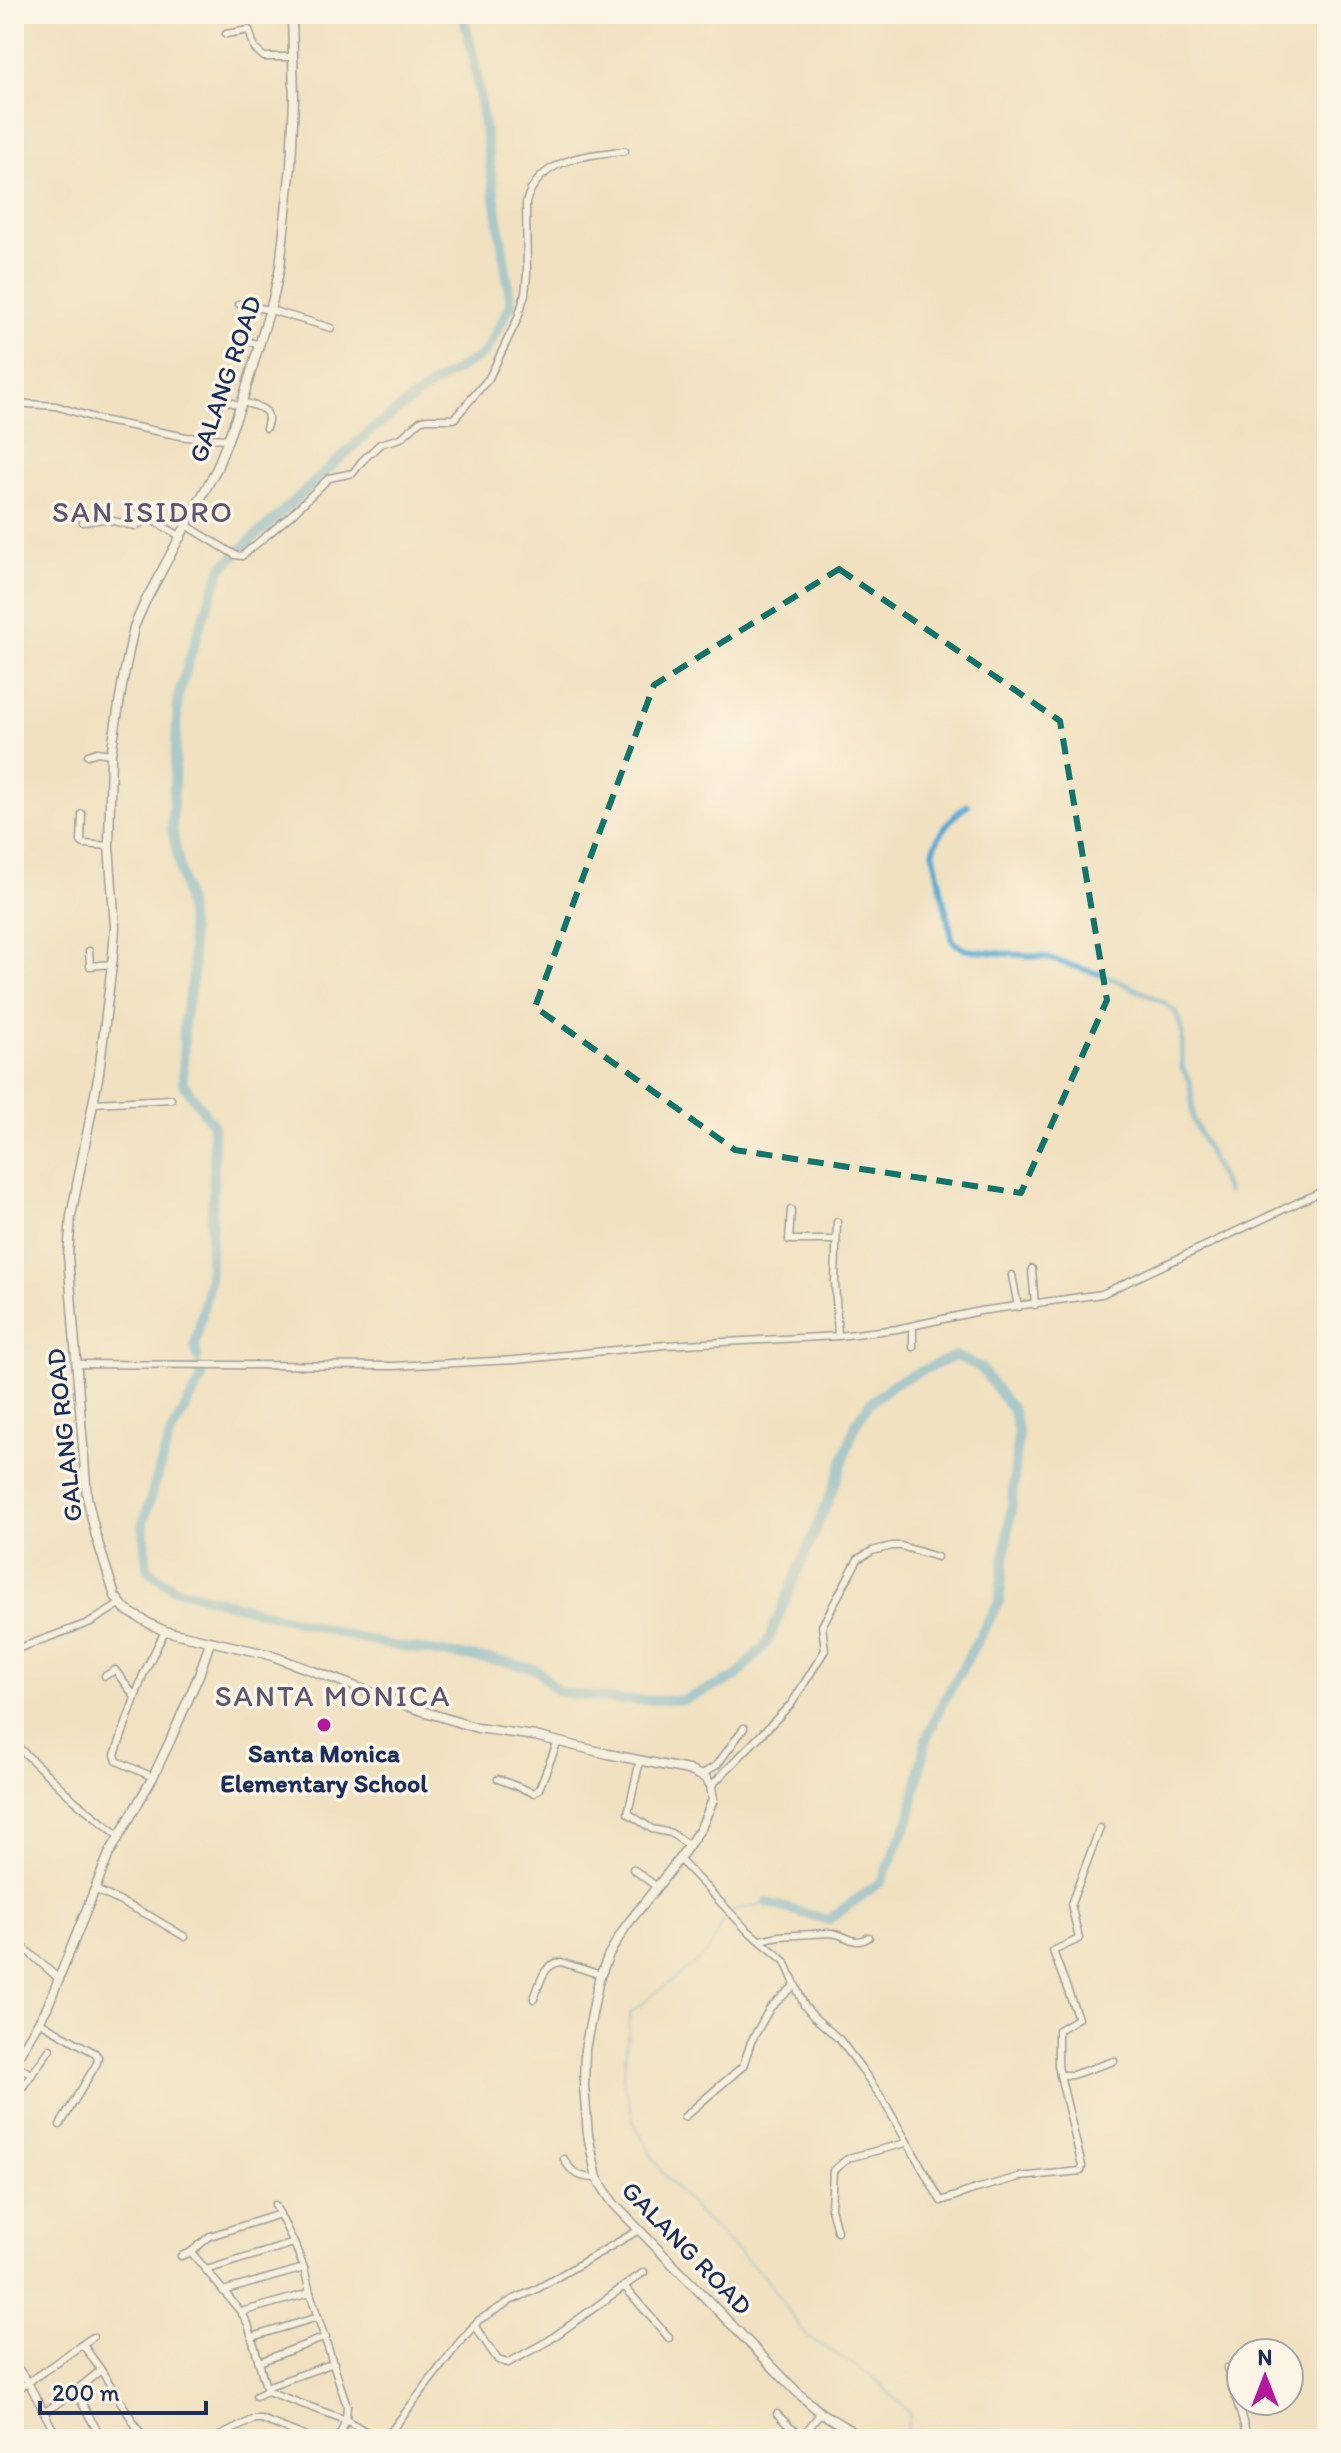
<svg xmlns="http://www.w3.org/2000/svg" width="1341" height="2453" viewBox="0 0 1341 2453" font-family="Itim,sans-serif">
<rect width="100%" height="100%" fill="#fcf5e5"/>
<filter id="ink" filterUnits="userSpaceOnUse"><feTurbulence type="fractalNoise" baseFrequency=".0125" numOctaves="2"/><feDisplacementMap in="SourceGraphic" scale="16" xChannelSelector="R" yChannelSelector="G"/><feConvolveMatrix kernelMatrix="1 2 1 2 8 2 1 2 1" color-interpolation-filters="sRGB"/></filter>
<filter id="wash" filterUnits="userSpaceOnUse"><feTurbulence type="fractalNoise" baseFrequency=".006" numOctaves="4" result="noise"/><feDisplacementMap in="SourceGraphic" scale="32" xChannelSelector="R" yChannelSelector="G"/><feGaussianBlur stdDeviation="1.8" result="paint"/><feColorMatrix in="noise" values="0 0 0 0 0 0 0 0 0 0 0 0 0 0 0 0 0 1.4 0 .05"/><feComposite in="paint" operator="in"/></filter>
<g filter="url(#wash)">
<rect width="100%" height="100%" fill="#f1e1c1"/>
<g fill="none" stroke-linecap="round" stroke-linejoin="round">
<path stroke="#57abd3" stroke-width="2" d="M767,1903L734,1910L721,1925L708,1953L630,2013L623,2078L634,2123L661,2171L700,2215L765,2277L807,2337L869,2374L910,2413L905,2439"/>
<path stroke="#57abd3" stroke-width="6" d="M968,805C951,817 938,832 933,852L953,942L966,950L1044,957L1112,978L1165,1003L1177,1014L1182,1030V1068L1190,1081L1193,1119L1227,1192"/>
<g stroke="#57abd3" stroke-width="10">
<path d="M197,1357L195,1345L209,1283L214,1165L213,1125L183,1083L184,1021L194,971L189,914L172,828L178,697L198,632L222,567L371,430L433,384L485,353L511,304L474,60L463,14"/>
<path d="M199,1367L202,1379L170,1435L143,1523L147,1569L173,1588L359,1638L394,1646L507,1662L537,1670L559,1692L617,1700H683L735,1678L767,1643L836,1482L856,1423L870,1403L894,1383L955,1356L980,1367L1013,1411L1018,1432L1012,1503L999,1602L940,1708L926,1739L910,1817L881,1882L828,1920L767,1903"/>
</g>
</g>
</g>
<g filter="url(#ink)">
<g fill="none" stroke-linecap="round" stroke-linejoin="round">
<g stroke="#3b4a6d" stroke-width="9">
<g id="street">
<path d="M226,34L249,30L255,49L264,57H293"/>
<path d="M239,304L270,310L331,328"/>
<path d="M237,338L260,345"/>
<path d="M223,399L240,406"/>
<path d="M242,402C258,407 274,407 266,428"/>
<path d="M14,403L56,406L101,420L186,437L229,439"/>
<path d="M133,514L152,520L182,537"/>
<path d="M83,522L104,519L135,526L150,519"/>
<path d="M188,526L235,555L242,556L290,516L329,478L353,473L362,461L380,444L401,438L420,421L426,419H454L489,378L518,318L525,294L527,274L526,203C537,159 587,154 625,151"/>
<path d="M88,755L97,752L111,754"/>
<path d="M82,814L81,842L84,844L109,846"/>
<path d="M89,951L90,966L112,964"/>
<path d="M93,1103L171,1099"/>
<path d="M791,1210L789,1240H836"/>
<path d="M837,1222L835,1281L838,1336"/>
<path d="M1032,1269L1035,1305"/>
<path d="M1012,1275L1018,1307"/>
<path d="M913,1326V1347"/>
<path d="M76,1364L392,1366L515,1360L665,1345L838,1336L897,1329L980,1311L1102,1294L1327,1189"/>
<path d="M14,1650L91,1622L120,1604"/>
<path d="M105,1676L115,1670L135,1697"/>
<path d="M14,1743L74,1800L118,1835"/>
<path d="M640,1760L628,1813L652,1829L671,1833L688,1845"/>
<path d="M701,1775L717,1765L744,1728"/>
<path d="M153,1777L117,1761L115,1755L143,1675L165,1631"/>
<path d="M498,1779L534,1793L539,1789L558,1741"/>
<path d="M711,1786L792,1703L825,1650L822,1626L858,1559L872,1551L892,1546H901L937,1557"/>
<path d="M679,1859L747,1930L785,1961L804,2005L813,2016L840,2040L861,2068L883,2100L941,2201L976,2189L1019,2177L1081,2171L1082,2166L1060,2075H1072L1114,2061"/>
<path d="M633,1869L657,1887"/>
<path d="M94,1889L150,1916L185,1937"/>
<path d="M14,1939L60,1980"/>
<path d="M760,1940L779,1936L830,1933C846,1933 853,1948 869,1937"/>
<path d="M534,1999C540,1983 543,1964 561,1962L601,1975"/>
<path d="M40,2022L95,2053L98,2057L97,2063L60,2125"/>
<path d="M14,2063L32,2075"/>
<path d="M1060,2075L1058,2065V2030L1078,2018L1053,1951L1079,1939L1071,1904L1100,1828"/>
<path d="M22,2088L50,2049"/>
<path d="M684,2117L743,2066L751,2042L770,2008L794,1986"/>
<path d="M564,2159C572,2174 580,2178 597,2178"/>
<path d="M275,2205L294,2243L304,2268L310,2293L347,2406L346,2420L338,2439"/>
<path d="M837,2231L831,2208L833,2171L848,2158L906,2143"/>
<path d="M191,2252L241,2312L248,2324L267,2391L346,2420L379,2439"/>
<path d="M181,2256L191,2252L210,2236L280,2214"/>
<path d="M206,2270L294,2243"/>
<path d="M624,2286L669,2338"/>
<path d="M223,2291L304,2268"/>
<path d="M241,2312L310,2293"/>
<path d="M474,2325L498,2360L508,2363L548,2341L644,2272"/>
<path d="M252,2337L318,2317"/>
<path d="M83,2345L101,2370L144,2439"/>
<path d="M14,2362L28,2382L58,2439"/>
<path d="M259,2362L326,2337"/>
<path d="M1227,2368L1248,2439"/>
<path d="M266,2387L334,2363"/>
<path d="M75,2391L102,2439"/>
<path d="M14,2392L93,2337"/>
<path d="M256,2396L267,2391"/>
<path d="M45,2412L75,2391L101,2370"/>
<path d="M777,2414L790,2427L803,2435L821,2413"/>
<path d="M14,2423L23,2439"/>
<path d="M214,2439L254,2419H261L312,2439"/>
<path d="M385,2439L458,2344L479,2320L512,2300L535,2290L639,2230"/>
</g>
</g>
<g stroke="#3b4a6d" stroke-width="11">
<g id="secondary">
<path d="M292,14L294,99L291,166L280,267L273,299L242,402L217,468L145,602L134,627L123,680L111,754L109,846L115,927L113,956L99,1073L71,1216L68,1256L87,1497L96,1536L115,1596L126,1610L152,1625L165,1631L267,1654L416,1709L477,1728L535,1736L608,1754L688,1770L706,1778L711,1786L713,1800L701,1828L679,1859L626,1926L609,1954L599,1979L585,2049L584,2086L588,2135L597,2178L613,2203L798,2393L821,2413L848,2429L858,2439"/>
<path d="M14,2063L47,2008L109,1854L153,1777L170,1741L199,1675L210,1642"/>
</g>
</g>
<use href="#street" stroke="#fff" stroke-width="6"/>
<use href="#secondary" stroke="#fff" stroke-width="8"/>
</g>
</g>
<path d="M0 0H1341V2453H0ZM839,569L1060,721L1107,1000L1021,1193L735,1150L535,1007L654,685Z" fill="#f1e1c1" fill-opacity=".55" fill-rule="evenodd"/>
<path fill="none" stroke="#0f766e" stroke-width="6" stroke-dasharray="16 10" stroke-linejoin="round" d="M839,569L1060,721L1107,1000L1021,1193L735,1150L535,1007L654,685Z"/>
<circle fill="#b5179e" stroke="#fcf5e5" stroke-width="3" cx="324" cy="1725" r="8"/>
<g text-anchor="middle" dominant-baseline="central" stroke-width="7" stroke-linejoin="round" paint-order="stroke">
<g font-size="26" fill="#1b2f5e" stroke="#fcf5e5">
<text transform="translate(225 379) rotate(-71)">GALANG ROAD</text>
<text transform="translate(64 1435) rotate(-96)">GALANG ROAD</text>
<text transform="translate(687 2248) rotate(46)">GALANG ROAD</text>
</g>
<g font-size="26" font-weight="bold" fill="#1b2f5e" stroke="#fcf5e5">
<text x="324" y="1753">Santa Monica<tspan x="324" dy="30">Elementary School</tspan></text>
</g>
<g font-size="30" letter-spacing="2" fill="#5e5774" stroke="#fcf5e5">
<text x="143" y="511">SAN ISIDRO</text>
<text x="333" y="1695">SANTA MONICA</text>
</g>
</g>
<rect width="1341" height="2453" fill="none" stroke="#fcf5e5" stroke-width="48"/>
<g transform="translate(1265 2377)"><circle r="38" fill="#fcf5e5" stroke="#a2a6af" stroke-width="2"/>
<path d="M0-6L14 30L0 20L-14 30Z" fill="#b5179e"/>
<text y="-12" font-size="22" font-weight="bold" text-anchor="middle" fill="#1b2f5e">N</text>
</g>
<path d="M40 2401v12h166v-12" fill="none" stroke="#1b2f5e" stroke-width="4"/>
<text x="52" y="2401" font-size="24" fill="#1b2f5e" stroke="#fcf5e5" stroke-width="6" paint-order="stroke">200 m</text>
</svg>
